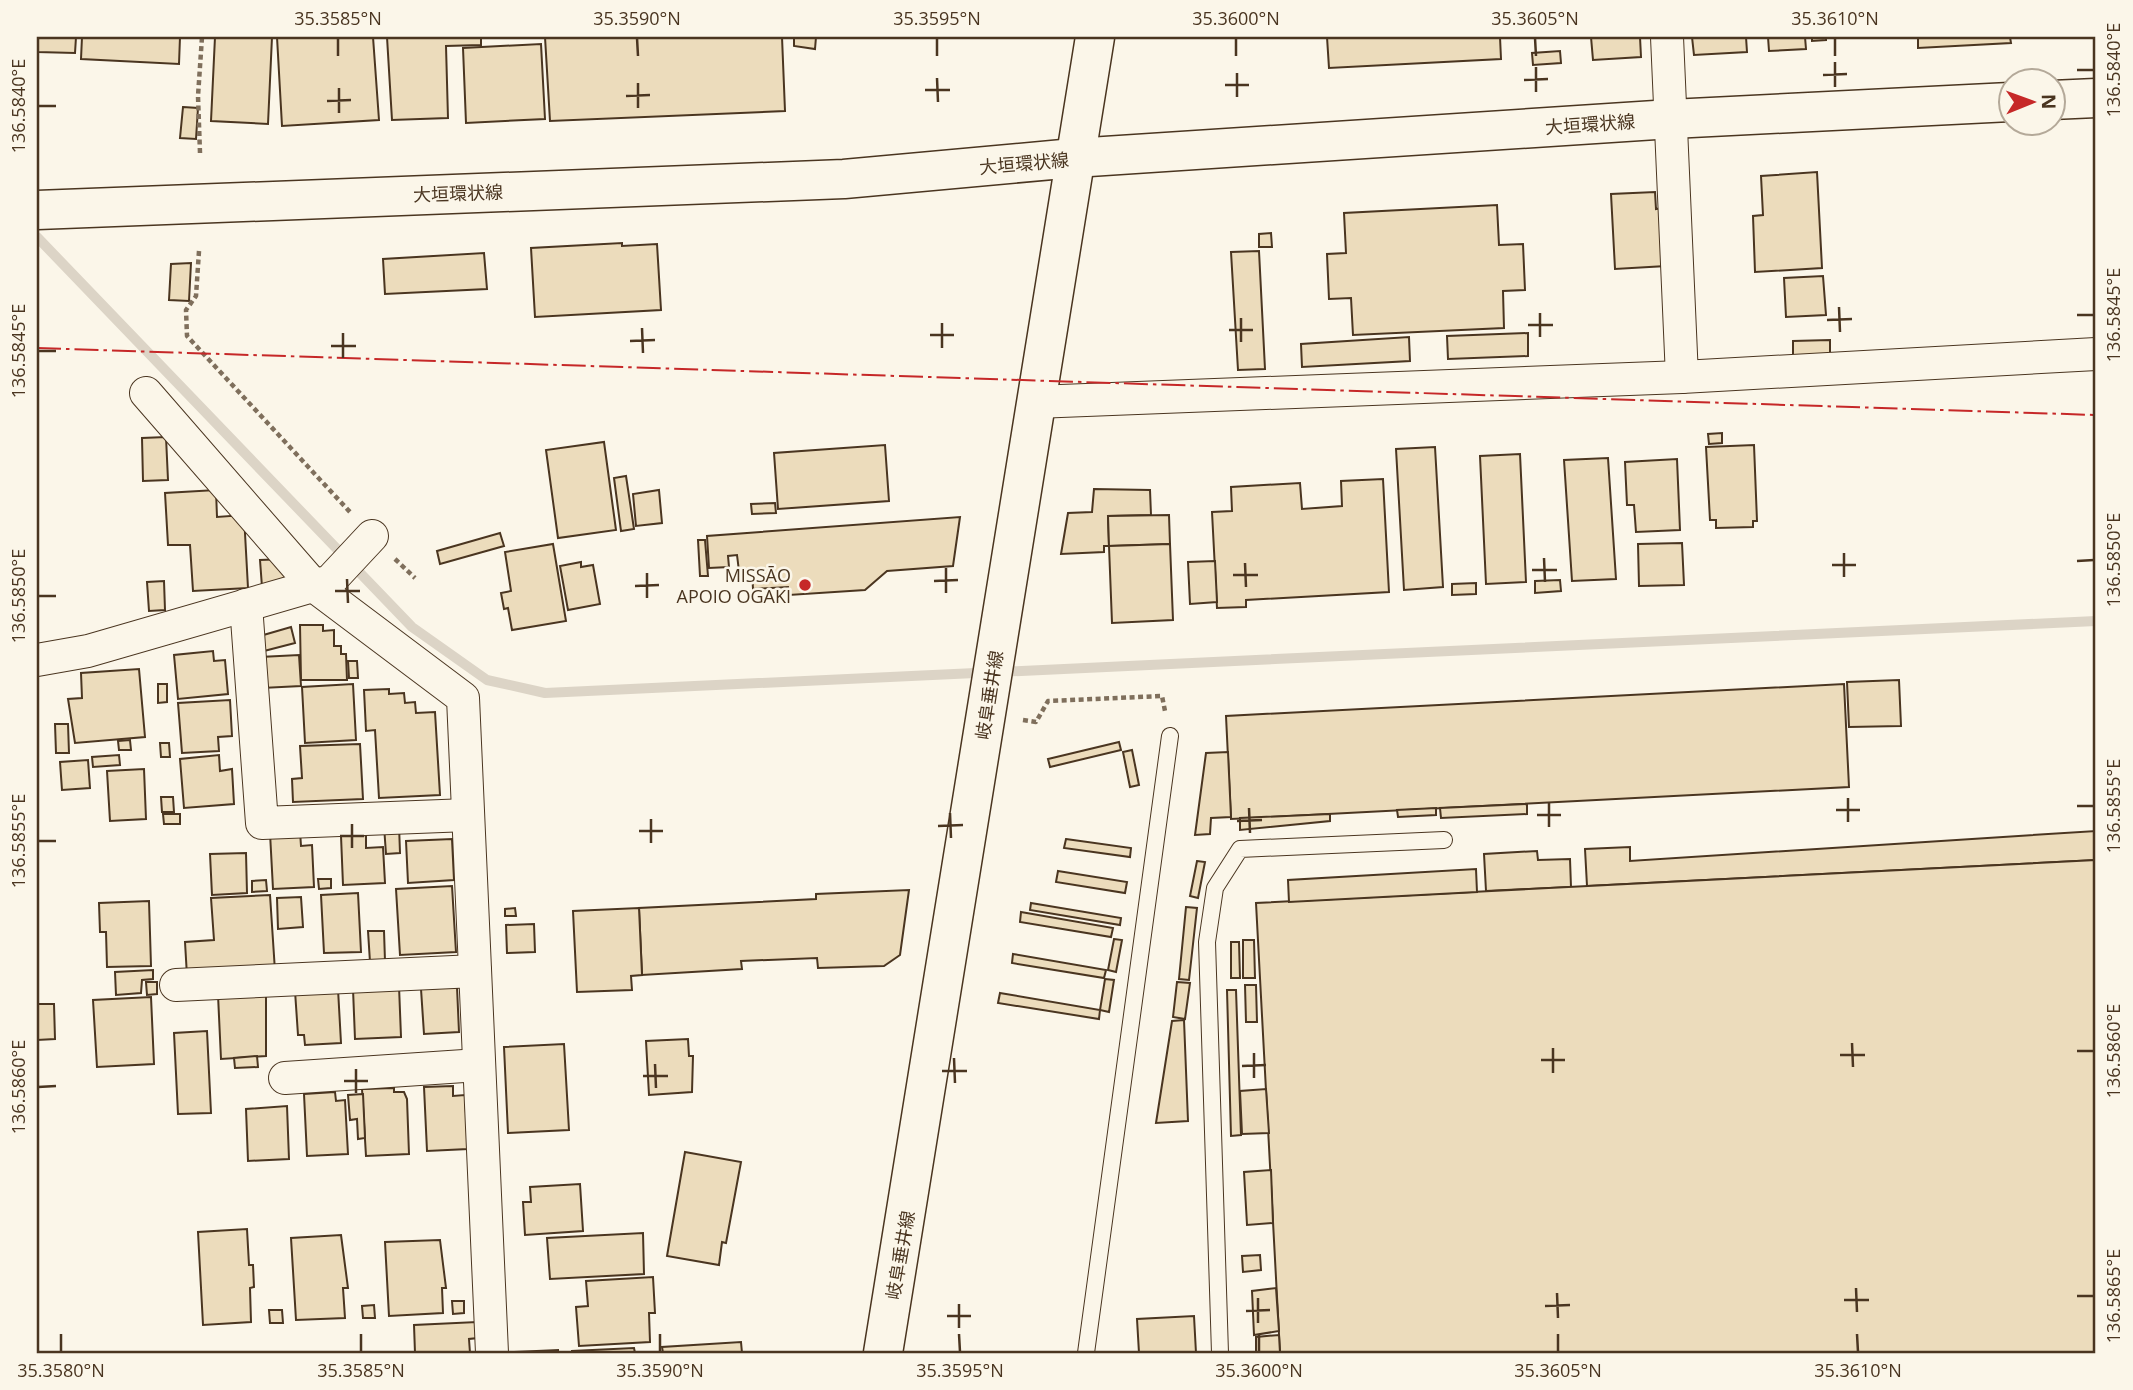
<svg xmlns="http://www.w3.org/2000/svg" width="2133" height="1390" viewBox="0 0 2133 1390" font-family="'Open Sans','Noto Sans JP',sans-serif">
<rect width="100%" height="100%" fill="#fbf6e9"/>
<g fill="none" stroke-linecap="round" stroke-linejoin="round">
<path stroke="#dcd4c6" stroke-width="10" d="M37,237L412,627L487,680L545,693L2096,621"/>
</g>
<g fill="#ecdcbc" stroke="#4a3520" stroke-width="2">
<path d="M37,37H76L75,53L37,52Z"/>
<path d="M82,37H180L179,64L81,59Z"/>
<path d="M215,37H272L268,124L211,121Z"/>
<path d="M277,37H373L379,120L282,126Z"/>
<path d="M387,37H481V45L446,46L448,118L392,120Z"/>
<path d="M545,37H782L785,111L550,121Z"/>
<path d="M794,37H816L815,49L794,46Z"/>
<path d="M1327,37H1500L1501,59L1329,68Z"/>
<path d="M1591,37H1640L1641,57L1593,60Z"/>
<path d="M1692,37H1746L1747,52L1694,55Z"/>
<path d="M1768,37H1805L1806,49L1769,51Z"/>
<path d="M1812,37H1826V40L1812,41Z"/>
<path d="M1918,37H2010L2011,43L1918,48Z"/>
<path d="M541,44L545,119L466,123L463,48Z"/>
<path d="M1560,51L1561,63L1533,65L1532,53Z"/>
<path d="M183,107L198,108L196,139L180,138Z"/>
<path d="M1817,172L1822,268L1755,272L1753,216L1763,215L1761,176Z"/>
<path d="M1655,192L1656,209L1663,208L1666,266L1615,269L1611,194Z"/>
<path d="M1497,205L1499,245L1523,244L1525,290L1503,291L1504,328L1353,335L1351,298L1329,299L1327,254L1346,253L1344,213Z"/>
<path d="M1271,233L1272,247H1259V234Z"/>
<path d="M622,243V246L657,244L661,310L535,317L531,248Z"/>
<path d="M1259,251L1265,369L1238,370L1231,252Z"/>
<path d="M484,253L487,289L385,294L383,259Z"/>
<path d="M191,263L189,301L169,300L171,264Z"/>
<path d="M1823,276L1826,315L1786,317L1784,278Z"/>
<path d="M1528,333V356L1448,359L1447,336Z"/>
<path d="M1409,337L1410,361L1302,367L1301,344Z"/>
<path d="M1830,340V357H1793V341Z"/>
<path d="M1722,433V443L1709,444L1708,434Z"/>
<path d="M166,437L168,480L143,481L142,438Z"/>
<path d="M604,442L616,530L558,538L546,450Z"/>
<path d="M885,445L889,501L778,509L774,453Z"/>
<path d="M1754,445L1757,521H1753V527L1716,528V520H1710L1706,447Z"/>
<path d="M1435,447L1443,587L1404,590L1396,449Z"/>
<path d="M1520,454L1526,582L1486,584L1480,456Z"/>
<path d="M1608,458L1616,579L1572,581L1564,460Z"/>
<path d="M1677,459L1680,530L1636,532L1634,505H1627L1625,462Z"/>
<path d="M626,476L634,529L621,531L614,478Z"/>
<path d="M1383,479L1389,592L1246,600V607L1217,608L1212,512L1232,511L1231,487L1300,483L1302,509L1342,506L1341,481Z"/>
<path d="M1094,489L1150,490L1151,515L1108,516L1109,546H1104V552L1061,554L1068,513L1092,512Z"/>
<path d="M216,490L217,517L244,515L248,588L193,591L190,545H168L165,493Z"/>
<path d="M659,490L662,523L636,526L633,494Z"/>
<path d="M775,503L776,513L752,514L751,504Z"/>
<path d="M1169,515L1170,544L1109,546L1108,516Z"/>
<path d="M960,517L953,566L887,571L865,590L789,595L788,587L753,589L752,570L739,571L737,555L728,556L729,567L709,568L707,536Z"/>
<path d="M500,533L504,546L440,564L437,551Z"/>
<path d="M698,540H705L708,576H700Z"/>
<path d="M1682,543L1684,585L1639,586L1638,544Z"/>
<path d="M553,544L566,621L512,630L508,608L504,609L501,593L511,591L505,552Z"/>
<path d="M1170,544L1173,620L1112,623L1109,546Z"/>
<path d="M286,559L288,586L262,587L260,560Z"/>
<path d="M1215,561L1217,602L1190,604L1188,562Z"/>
<path d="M581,562V567L593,565L600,604L568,610L560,566Z"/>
<path d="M1560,580L1561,591L1535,593V581Z"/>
<path d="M164,581L165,610L149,611L147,582Z"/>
<path d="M1476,583V594L1452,595V584Z"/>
<path d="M300,625H323V631L334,630V646H341V654H346L347,680H301Z"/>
<path d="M291,627L295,643L264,651L260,636Z"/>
<path d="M213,651L214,661L225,660L228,694L178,699L174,655Z"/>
<path d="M299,655L301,686L262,688L260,657Z"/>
<path d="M348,661H357L358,678H349Z"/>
<path d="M139,669L145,737L75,743L68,699L82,698L81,673Z"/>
<path d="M1899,680L1901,726L1849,727L1847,682Z"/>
<path d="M158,684H167V702L158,703Z"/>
<path d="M353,684L356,740L305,743L302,687Z"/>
<path d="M1844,684L1849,787L1231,819L1226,716Z"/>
<path d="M389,689V694L404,693L405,703L415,702L416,713L435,712L440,795L379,798L375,730L366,731L364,690Z"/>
<path d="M230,700L232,736L218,737L219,751L182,753L178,703Z"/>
<path d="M55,724H68L69,753H56Z"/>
<path d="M130,740L131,750H119L118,741Z"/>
<path d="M1119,742L1121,750L1050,767L1048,759Z"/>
<path d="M160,743H169L170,757H161Z"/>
<path d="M360,744L363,799L293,802L292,779L302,778L300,746Z"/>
<path d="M1132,750L1139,785L1130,787L1123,752Z"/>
<path d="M1228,752L1231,817L1211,818L1210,834L1195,835L1206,753Z"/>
<path d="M119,755L120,765L93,767L92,757Z"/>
<path d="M219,755L220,771L232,769L234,804L184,808L180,759Z"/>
<path d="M88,760L90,788L62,790L60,762Z"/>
<path d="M144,769L146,819L110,821L107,771Z"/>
<path d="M161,797H173L174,812H162Z"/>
<path d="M1527,804V814L1441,818L1440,808Z"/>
<path d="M1436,808V815L1398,817L1397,810Z"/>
<path d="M163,814H180V824H164Z"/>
<path d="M1330,814V821L1240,830V818Z"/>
<path d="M399,825L400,853L386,854L384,826Z"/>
<path d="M300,831L301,846L312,845L314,887L273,889L270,833Z"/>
<path d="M2096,831V860L1587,886L1585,849L1630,847V861Z"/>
<path d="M366,835V848L383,847L385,883L343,885L341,836Z"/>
<path d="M452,839L454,880L408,883L406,841Z"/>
<path d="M1066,839L1131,848L1130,857L1064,848Z"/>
<path d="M1537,851L1538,860L1570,859L1571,887L1486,891L1484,854Z"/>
<path d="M246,853L247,893L212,895L210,854Z"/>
<path d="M2096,860V1353H1280L1256,903Z"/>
<path d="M1197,861L1205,862L1198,898L1190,896Z"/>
<path d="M1476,869L1477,892L1289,902L1288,880Z"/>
<path d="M1058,871L1127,882L1125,893L1056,882Z"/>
<path d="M318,879H331V888L319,889Z"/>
<path d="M266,880L267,891L252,892V881Z"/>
<path d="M452,886L456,952L400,955L396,889Z"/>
<path d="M909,890L900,955L884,966L818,968L817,958L741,961L742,969L642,975L639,908L816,899V894Z"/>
<path d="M358,893L361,952L324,953L321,895Z"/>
<path d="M270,895L275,971L187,976L185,942L214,940L211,898Z"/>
<path d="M301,897L303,927L278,929L277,898Z"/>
<path d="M149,901L151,966L107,967L106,932H100L99,903Z"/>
<path d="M1031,903L1121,918L1120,925L1030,910Z"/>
<path d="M1186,907L1197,908L1189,980L1179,979Z"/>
<path d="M515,908L516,916H505V909Z"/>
<path d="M639,908L642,975L631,976L632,990L577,992L573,911Z"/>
<path d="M1021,912L1113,928L1111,937L1020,922Z"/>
<path d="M534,924L535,952L507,953L506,925Z"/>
<path d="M368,931H384L385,961L370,962Z"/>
<path d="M1114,939L1122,940L1116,972L1108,970Z"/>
<path d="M1243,940H1254L1255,978H1243Z"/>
<path d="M1231,942H1239L1240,978H1231Z"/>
<path d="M1013,954L1106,970L1104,978L1012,963Z"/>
<path d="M153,970V979L142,980L141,993L116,995L115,972Z"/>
<path d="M1105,979L1114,980L1109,1012L1100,1010Z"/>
<path d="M146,982H157V994L147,995Z"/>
<path d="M1177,982L1190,983L1185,1019L1173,1017Z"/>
<path d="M1245,985H1256L1257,1022H1246Z"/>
<path d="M399,986L401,1037L355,1039L353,989Z"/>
<path d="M457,987L459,1032L424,1034L421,989Z"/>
<path d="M338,989L341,1043L305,1045L304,1035H298L295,991Z"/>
<path d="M1227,990H1236L1241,1135L1231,1136Z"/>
<path d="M266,992V1056L221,1059L218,995Z"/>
<path d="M1000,993L1100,1010L1099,1019L998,1003Z"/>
<path d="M151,997L154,1064L97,1067L93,1000Z"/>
<path d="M37,1004H54L55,1039L37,1040Z"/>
<path d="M1184,1020L1188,1121L1156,1123L1172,1021Z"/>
<path d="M207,1031L211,1113L178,1114L174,1033Z"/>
<path d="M688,1039L689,1056H693L692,1092L649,1095L646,1041Z"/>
<path d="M564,1044L569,1130L508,1133L504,1047Z"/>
<path d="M257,1056L258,1067L235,1068L234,1058Z"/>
<path d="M453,1086V1096L465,1095L468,1149L427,1151L424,1087Z"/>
<path d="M394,1088V1092H404L407,1099L409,1154L366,1156L362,1089Z"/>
<path d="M1266,1089L1269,1133L1242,1134L1240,1091Z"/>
<path d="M335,1092L336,1101L345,1100L348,1154L307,1156L304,1094Z"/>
<path d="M363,1094L365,1138L358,1139L357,1119L350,1120L348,1095Z"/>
<path d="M287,1106L289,1159L248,1161L246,1109Z"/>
<path d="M685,1152L741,1162L726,1243L722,1242L719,1265L667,1256Z"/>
<path d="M1271,1170L1273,1223L1247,1225L1244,1172Z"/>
<path d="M580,1184L583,1231L525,1235L523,1202H531L530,1187Z"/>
<path d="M247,1229L249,1265H253L254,1287L250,1288L251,1322L203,1325L198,1232Z"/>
<path d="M643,1233L644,1274L550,1279L547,1238Z"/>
<path d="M341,1235L348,1288H343L345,1318L296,1320L291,1238Z"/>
<path d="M440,1240L446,1288H442L443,1313L389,1316L385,1242Z"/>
<path d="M1260,1255L1261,1270L1243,1272L1242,1256Z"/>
<path d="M653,1277L655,1313H649L650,1342L579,1346L576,1307L588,1306L586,1281Z"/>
<path d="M1276,1288L1279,1331L1254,1335L1252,1291Z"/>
<path d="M452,1301H464V1313L453,1314Z"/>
<path d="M374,1305L375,1318H363L362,1306Z"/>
<path d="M269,1310H282L283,1323H270Z"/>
<path d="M1194,1316L1196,1353H1139L1137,1319Z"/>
<path d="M477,1322L478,1338L469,1339L470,1353H415L414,1325Z"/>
<path d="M1279,1335L1280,1353H1256V1337Z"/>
<path d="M741,1342L742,1353H663L662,1347Z"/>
<path d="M634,1348L635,1353H572V1351Z"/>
<path d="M558,1350V1353H515V1352Z"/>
</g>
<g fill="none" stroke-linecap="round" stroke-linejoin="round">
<g stroke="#4a3520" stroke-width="18">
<g id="lane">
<path d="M1086,1353L1170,736"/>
<path d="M1220,1353L1207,942L1215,888L1240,849L1444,840"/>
</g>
</g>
<g stroke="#4a3520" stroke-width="34">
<g id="street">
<path d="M1667,37L1682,377"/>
<path d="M146,393L314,586L463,698L492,1353"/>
<path d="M1035,402L1682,377L2096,354"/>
<path d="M246,605L262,823L468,815"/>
<path d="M37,660L88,651L330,581L372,536"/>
<path d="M176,985L475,971"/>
<path d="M285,1078L479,1065"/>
</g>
</g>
<g stroke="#4a3520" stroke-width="41">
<g id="primary">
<path d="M2052,100L2096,98"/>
<path d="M37,210L844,179L1074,158L1671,119L2010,102"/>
<path d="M883,1353L1095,37"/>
</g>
</g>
<g stroke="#7f6f5c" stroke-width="4.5" stroke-dasharray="5 3.5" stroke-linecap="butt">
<path d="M200,153L198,96L202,37"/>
<path d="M199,251L196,296L186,310L187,336L350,512"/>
<path d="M395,559L415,578"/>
<path d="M1023,720L1036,722L1048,701L1162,696L1165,711"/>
</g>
<use href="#lane" stroke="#fbf6e9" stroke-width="16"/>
<use href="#street" stroke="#fbf6e9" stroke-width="32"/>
<use href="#primary" stroke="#fbf6e9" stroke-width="38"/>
<path stroke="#c62828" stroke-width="2" stroke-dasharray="24 5 3.5 5" stroke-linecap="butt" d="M37,348L2096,415"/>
</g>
<path fill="none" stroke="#4a3520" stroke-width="2.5" d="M338,38V56M637,38L638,56M937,38V56M1236,38V56M1535,38L1536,56M1835,38V56M1835,62V87M1536,67V92M2077,70H2094M1237,73V97M1823,75L1847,74M937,78L938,102M1524,80L1548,79M638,83V108M1225,85H1249M339,88V113M925,90H950M626,96L650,95M327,101L351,100M38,106H56M1839,307L1840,332M1540,313V337M2077,315H2094M1241,318V342M1827,320L1852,319M942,323V348M1528,325H1553M642,328L643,353M1229,330H1253M343,333V358M930,335H954M630,341L655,340M331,346H356M38,351H56M1844,553V577M1544,558L1545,582M2077,561L2094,560M1245,563L1246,587M1832,565H1856M946,568V593M1532,570H1557M647,573V598M1233,575H1258M347,579L348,603M934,581L958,580M635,586L659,585M335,591H360M38,596H56M1848,798V822M1549,803V827M2077,806H2094M1249,808L1250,833M1836,810H1860M950,813L951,838M1537,815H1561M651,819V843M1237,821L1262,820M352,824V848M938,826L963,825M639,831H663M340,836H364M38,841H56M1852,1043L1853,1067M1553,1048V1073M2077,1051H2094M1254,1053V1078M1840,1055H1865M954,1058L955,1083M1541,1060H1565M655,1064L656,1088M1242,1066L1266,1065M356,1069V1093M942,1071H967M643,1076H668M344,1081H368M38,1087L56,1086M1856,1288L1857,1312M1557,1293L1558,1318M2077,1296H2094M1258,1298V1323M1844,1300H1869M959,1304V1328M1545,1306L1570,1305M1246,1311L1270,1310M947,1316H971M61,1334V1352M361,1334V1352M660,1334V1352M959,1334L960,1352M1259,1334V1352M1558,1334V1352M1857,1334L1858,1352"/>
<circle fill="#c62828" stroke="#fbf6e9" stroke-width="2.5" cx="805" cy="585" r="7"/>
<g text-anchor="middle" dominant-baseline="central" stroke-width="5" stroke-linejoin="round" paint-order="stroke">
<g font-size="18" fill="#4a3520" stroke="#fbf6e9">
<text transform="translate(1590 124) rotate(-4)">大垣環状線</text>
<text transform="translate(1024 163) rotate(-5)">大垣環状線</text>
<text transform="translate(458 193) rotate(-2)">大垣環状線</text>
<text transform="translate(989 695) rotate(-81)">岐阜垂井線</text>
<text transform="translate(900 1255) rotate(-80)">岐阜垂井線</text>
</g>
<g font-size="18" fill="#4a3520" stroke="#fbf6e9" text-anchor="end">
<text x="791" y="575">MISSĀO<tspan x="791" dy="21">APOIO OGAKI</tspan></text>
</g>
</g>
<rect width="2133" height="1390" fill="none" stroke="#fbf6e9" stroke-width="77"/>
<g transform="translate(2032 102) rotate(89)"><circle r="33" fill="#fbf6e9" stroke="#b4a999" stroke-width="2"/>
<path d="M0-5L12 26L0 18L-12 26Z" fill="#c62828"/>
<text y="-10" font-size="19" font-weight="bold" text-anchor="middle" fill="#4a3520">N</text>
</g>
<rect x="38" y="38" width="2056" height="1314" fill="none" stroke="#4a3520" stroke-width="2.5"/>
<g font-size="18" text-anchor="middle" fill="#4a3520">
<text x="338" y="25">35.3585°N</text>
<text x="637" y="25">35.3590°N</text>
<text x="937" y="25">35.3595°N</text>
<text x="1236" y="25">35.3600°N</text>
<text x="1535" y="25">35.3605°N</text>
<text x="1835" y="25">35.3610°N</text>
<text transform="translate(2114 70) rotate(-90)" y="6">136.5840°E</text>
<text transform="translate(19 106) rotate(-90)" y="6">136.5840°E</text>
<text transform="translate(2114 315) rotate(-90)" y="6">136.5845°E</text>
<text transform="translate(19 351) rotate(-90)" y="6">136.5845°E</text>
<text transform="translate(2114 560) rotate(-90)" y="6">136.5850°E</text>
<text transform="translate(19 596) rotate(-90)" y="6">136.5850°E</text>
<text transform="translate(2114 806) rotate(-90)" y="6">136.5855°E</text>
<text transform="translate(19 841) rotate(-90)" y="6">136.5855°E</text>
<text transform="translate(2114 1051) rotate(-90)" y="6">136.5860°E</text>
<text transform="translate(19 1087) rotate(-90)" y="6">136.5860°E</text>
<text transform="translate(2114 1296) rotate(-90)" y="6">136.5865°E</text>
<text x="61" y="1377">35.3580°N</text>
<text x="361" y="1377">35.3585°N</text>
<text x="660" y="1377">35.3590°N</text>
<text x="960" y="1377">35.3595°N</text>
<text x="1259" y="1377">35.3600°N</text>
<text x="1558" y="1377">35.3605°N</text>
<text x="1858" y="1377">35.3610°N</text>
</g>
</svg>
